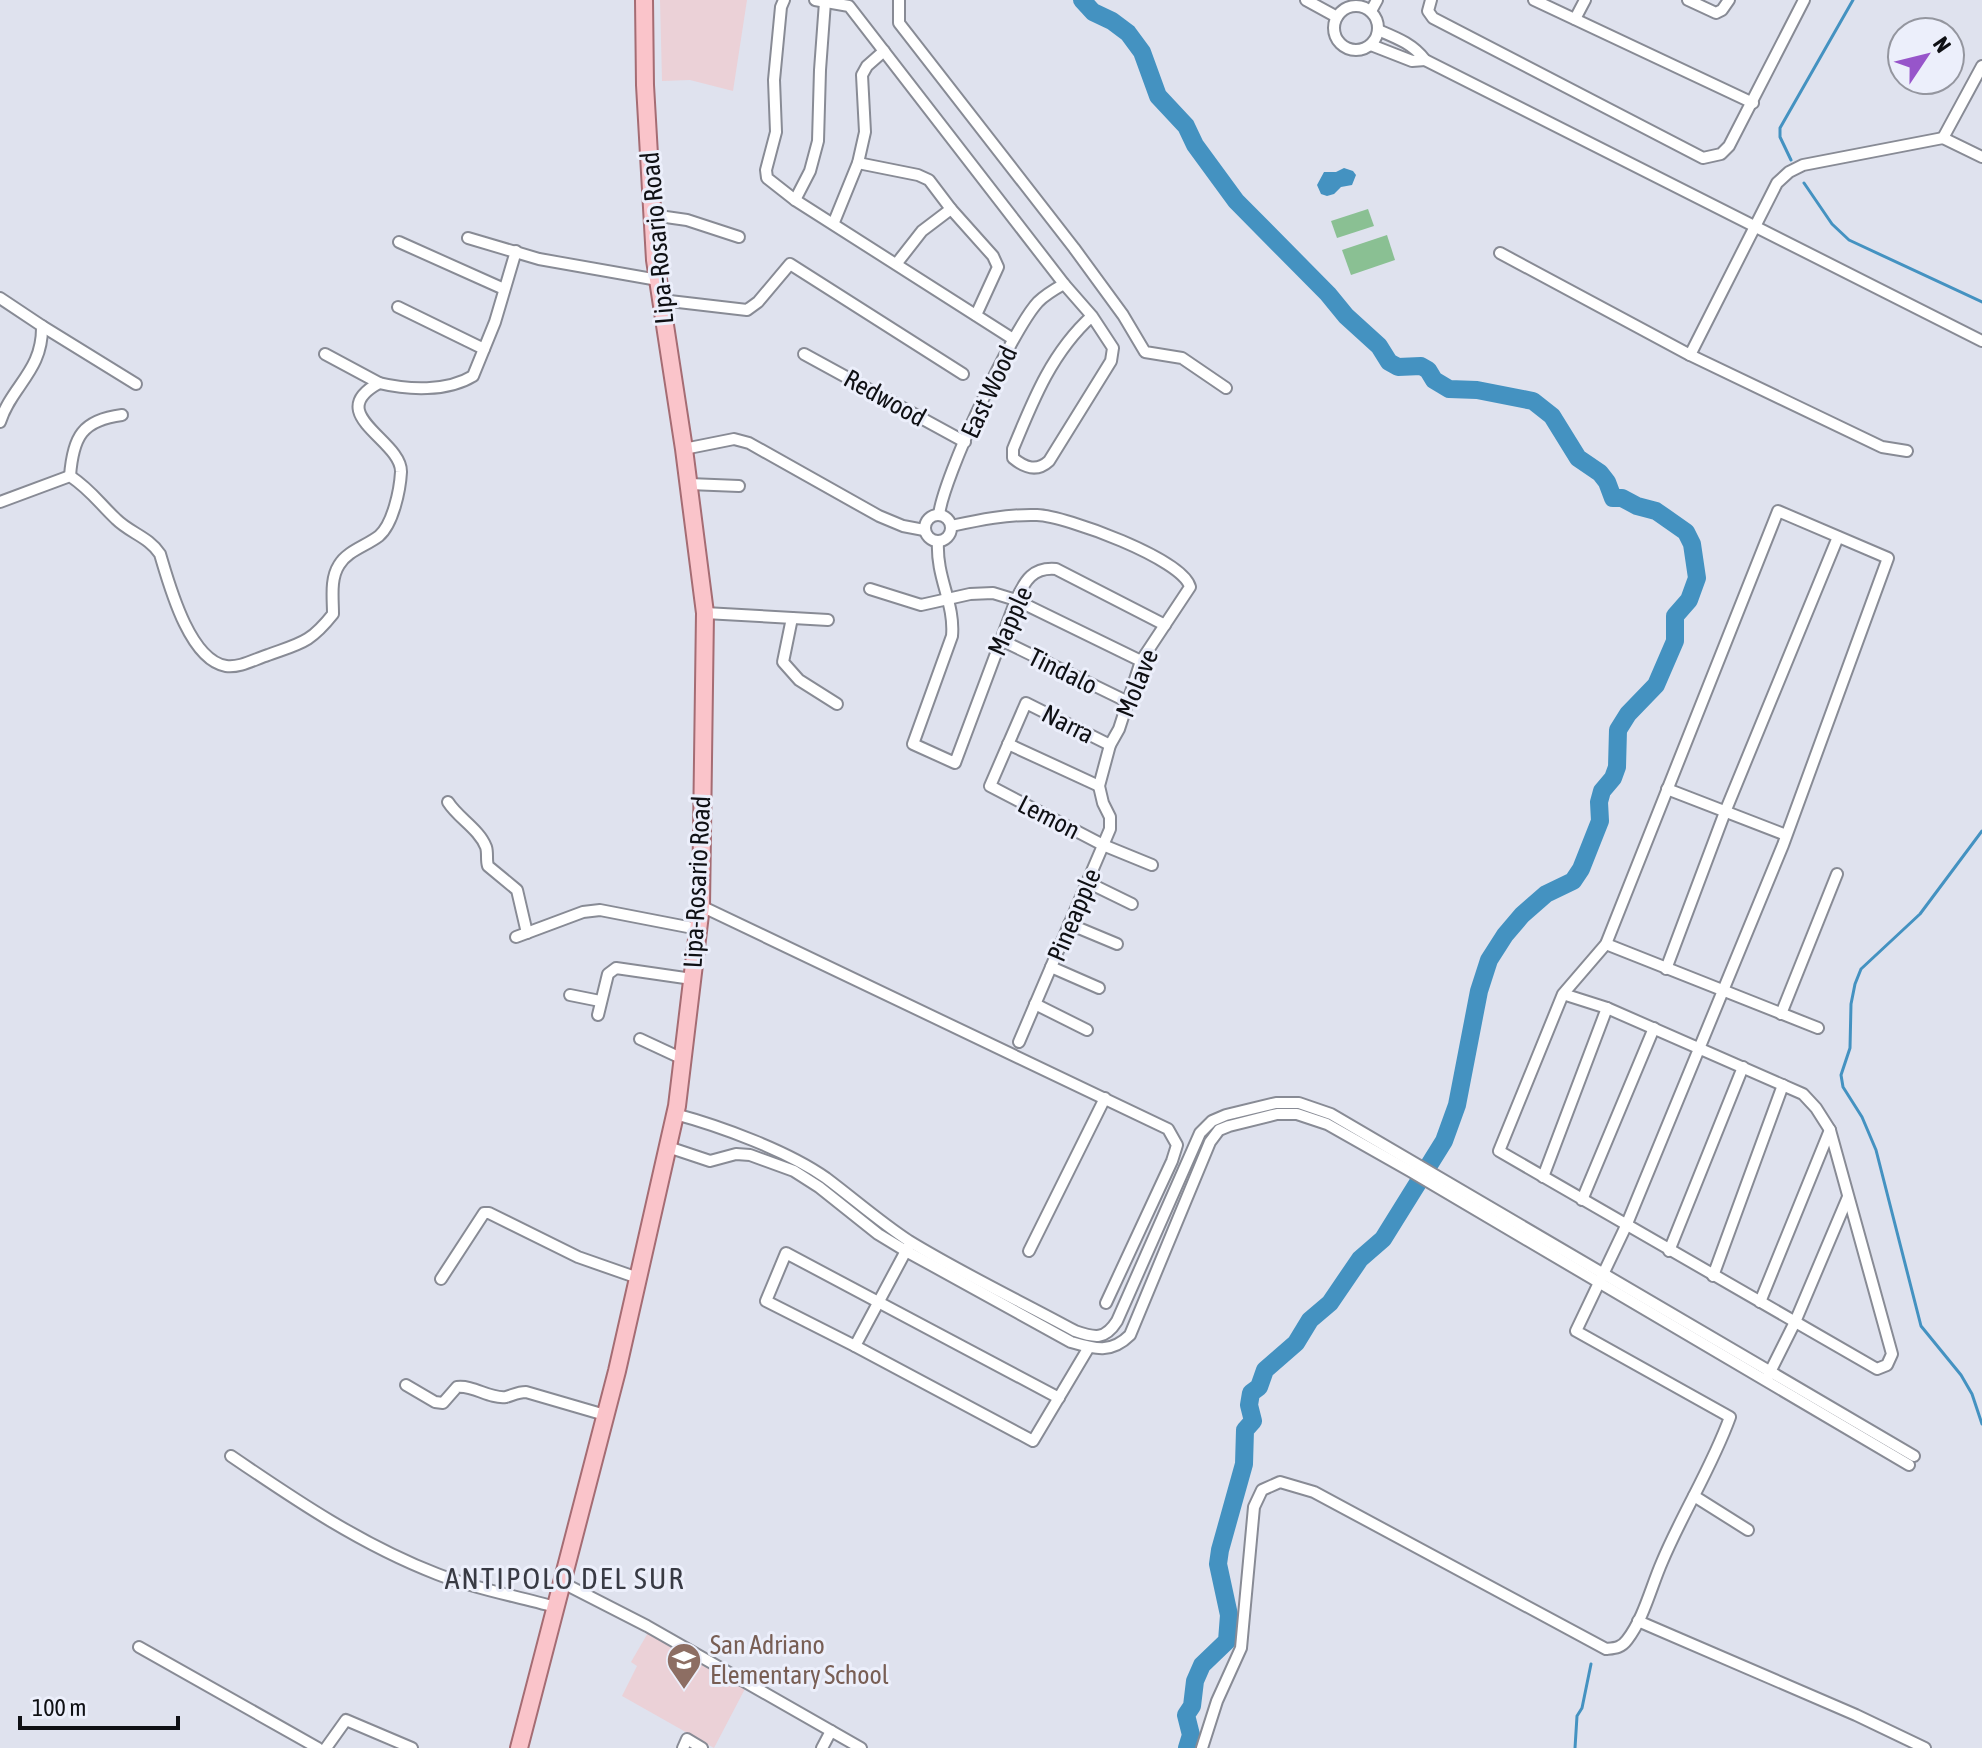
<svg xmlns="http://www.w3.org/2000/svg" width="1982" height="1748" viewBox="0 0 1982 1748" font-family="'Asap Condensed',sans-serif">
<rect width="100%" height="100%" fill="#dfe2ee"/>
<g fill="#ebd1d7">
<path d="M660,0H747L733,91L690,80L662,81Z"/>
<path d="M649,1631L747,1685L714,1748L622,1696L637,1666L631,1662Z"/>
</g>
<g fill="#8ac093">
<path d="M1368,209L1374,226L1337,238L1331,221Z"/>
<path d="M1387,235L1395,260L1351,275L1342,250Z"/>
</g>
<path fill="#4492c1" d="M1344,168L1353,171L1356,175L1352,185L1341,187L1334,194L1327,196L1321,194L1317,185L1324,172H1336Z"/>
<g fill="none" stroke-linecap="round" stroke-linejoin="round">
<g stroke="#4492c1" stroke-width="3">
<path d="M1791,160L1780,137V128L1853,0"/>
<path d="M1804,183L1832,224L1849,240L1982,302"/>
<path d="M1982,831L1920,914L1861,969L1855,984L1851,1004L1850,1048L1841,1075L1843,1087L1862,1117L1876,1150L1921,1326L1961,1375L1972,1394L1982,1424"/>
<path d="M1575,1748L1577,1716L1582,1708L1591,1664"/>
</g>
<path stroke="#4492c1" stroke-width="18" d="M1082,0L1093,12L1112,21L1128,33L1142,52L1158,96L1186,126L1195,145L1236,201L1328,294L1346,316L1379,346L1389,362L1398,367L1421,366L1428,370L1434,380L1449,389L1477,390L1533,401L1552,416L1578,458L1600,473L1607,482L1613,498H1622L1637,506L1656,511L1686,532L1692,544L1697,578L1689,600L1675,616V641L1656,685L1628,714L1618,730L1617,767L1613,778L1602,791L1599,802L1600,821L1581,869L1573,881L1546,894L1522,915L1505,935L1489,960L1479,991L1457,1105L1444,1141L1383,1239L1360,1259L1330,1303L1310,1320L1296,1343L1265,1370L1259,1387L1251,1393L1249,1405L1253,1421L1245,1430L1244,1464L1220,1550L1218,1564L1229,1615L1227,1641L1202,1665L1195,1681L1192,1706L1186,1715L1191,1735L1187,1748"/>
<g stroke="#888b95" stroke-width="14">
<g id="street">
<path d="M784,0L781,7L774,80L776,132L766,170L767,178L795,200L1013,339"/>
<path d="M815,0L849,6L1064,284L1092,316L1113,348L1111,361L1049,461C1037,472 1025,468 1013,458V449C1033,400 1052,352 1092,316"/>
<path d="M899,0V23L1074,248L1123,315L1145,352L1182,358L1226,388"/>
<path d="M1306,0L1337,17"/>
<path d="M1431,0L1428,11L1433,18L1703,158L1721,154L1729,146L1804,0"/>
<path d="M1534,0L1753,103"/>
<path d="M1688,0L1716,13L1722,10L1729,0"/>
<circle cx="1356" cy="28" r="22"/>
<path d="M1371,11L1377,0"/>
<path d="M1575,19L1585,0"/>
<path d="M1378,30C1397,38 1413,44 1425,60L1982,341"/>
<path d="M1371,45L1412,61L1425,60"/>
<path d="M1943,138L1982,66"/>
<path d="M858,163L918,175L929,180L951,209L993,256L998,267L976,315"/>
<path d="M795,200L810,171L818,141L820,70L825,2"/>
<path d="M652,215L687,220L739,237"/>
<path d="M834,222L858,163L865,132L862,75L867,66L884,51"/>
<path d="M468,238L539,259L658,280"/>
<path d="M399,242L504,289"/>
<path d="M1500,253L1690,355L1882,447L1907,451"/>
<path d="M897,263L922,231L951,209"/>
<path d="M0,298L42,326C43,371 12,385 0,422"/>
<path d="M661,300L747,310L758,302L790,264L963,374"/>
<path d="M398,307L484,349"/>
<path d="M42,326L136,384"/>
<path d="M804,354L965,442"/>
<path d="M1690,355L1777,183L1789,172L1803,165L1943,138L1982,157"/>
<path d="M379,383C408,390 447,392 473,376L495,322L516,251"/>
<path d="M684,449L734,439L749,443L879,516L903,526L924,530"/>
<path d="M70,476C73,437 82,420 122,415"/>
<path d="M689,484L739,486"/>
<path d="M0,502L70,476C91,490 99,503 116,519C130,533 149,537 160,554C169,584 189,660 226,666C240,668 255,659 268,655C301,643 310,643 333,614C333,598 330,579 339,565C347,551 366,546 379,536C393,524 400,490 401,472C402,440 322,414 379,383L325,354"/>
<circle cx="938" cy="528" r="13"/>
<path d="M939,515C943,478 1012,330 1038,302C1045,295 1055,289 1064,284"/>
<path d="M951,526C979,520 1008,514 1037,515C1066,516 1183,559 1190,587L1141,661L1119,729L1110,745L1099,786L1103,803L1110,817V829L1019,1042"/>
<path d="M938,542C936,578 955,603 952,636L913,744L955,763L1016,600C1025,580 1033,567 1056,569L1165,625"/>
<path d="M870,589L921,605L970,594L993,593L1016,600L1141,661"/>
<path d="M705,613L828,620"/>
<path d="M792,618L783,662L799,680L837,704"/>
<path d="M1001,640L1126,701"/>
<path d="M1008,744L1099,786"/>
<path d="M1110,745L1026,703L990,786L1103,845L1152,865"/>
<path d="M1667,789L1786,835"/>
<path d="M448,802C458,818 479,829 486,847C488,853 486,860 488,866L517,890L527,933"/>
<path d="M1087,882L1132,904"/>
<path d="M701,906L1168,1129L1177,1145L1172,1161L1106,1303"/>
<path d="M1069,924L1117,944"/>
<path d="M516,937L583,912L600,910L698,929"/>
<path d="M1606,944L1818,1028"/>
<path d="M1051,967L1099,988"/>
<path d="M1666,969L1725,812L1838,537"/>
<path d="M570,995L600,1001"/>
<path d="M1035,1004L1087,1030"/>
<path d="M1781,1014L1837,874"/>
<path d="M598,1015L608,974L616,968L692,979"/>
<path d="M640,1039L683,1059"/>
<path d="M675,1114C720,1126 788,1151 826,1178C854,1199 880,1222 909,1241C963,1274 1020,1301 1075,1331C1095,1338 1105,1340 1117,1321L1200,1133L1212,1121L1226,1115L1276,1103H1299L1331,1114L1914,1456"/>
<path d="M668,1147L710,1161L736,1154L750,1155L794,1171L819,1187L878,1234L906,1251L1071,1342C1095,1349 1111,1354 1130,1335L1210,1142L1219,1130L1229,1126L1277,1114H1297L1327,1124L1410,1171L1909,1465"/>
<path d="M1543,1177L1607,1008"/>
<path d="M1582,1200L1654,1028"/>
<path d="M908,1247L855,1346L1033,1441L1089,1347"/>
<path d="M1029,1251L1105,1098"/>
<path d="M1669,1251L1743,1067"/>
<path d="M1713,1276L1783,1085"/>
<path d="M441,1279L484,1213H489L578,1257L638,1278"/>
<path d="M1760,1302L1830,1130"/>
<path d="M855,1346L766,1301L786,1253L1059,1398"/>
<path d="M1768,1376L1795,1322L1848,1197"/>
<path d="M406,1385L435,1402L443,1403L457,1387C474,1385 489,1399 506,1397C513,1395 518,1392 526,1392L605,1415"/>
<path d="M231,1456C297,1501 362,1545 437,1574C475,1589 517,1596 555,1607"/>
<path d="M1694,1496L1748,1530"/>
<path d="M563,1583L647,1626L861,1748"/>
<path d="M1638,1621L1856,1715L1925,1748"/>
<path d="M139,1647L318,1748"/>
<path d="M326,1748L346,1720L412,1748"/>
<path d="M683,1748L687,1739L702,1748"/>
<path d="M822,1748L831,1731"/>
<path d="M1202,1748L1217,1701L1241,1648L1254,1507L1262,1490L1280,1482L1314,1492L1606,1649C1615,1648 1621,1648 1627,1640C1644,1618 1651,1587 1662,1562C1683,1512 1712,1467 1730,1417L1576,1331L1626,1226L1783,845L1888,558L1778,511L1606,944L1563,994L1499,1151L1877,1369L1887,1365L1892,1354L1830,1130L1816,1108L1803,1094L1607,1008L1563,994"/>
</g>
</g>
<g stroke="#a56c73" stroke-width="20">
<path id="primary" d="M519,1748L617,1371L677,1106L701,906L705,613L684,449L655,260L645,85L644,0"/>
</g>
<use href="#street" stroke="#fff" stroke-width="10"/>
<use href="#primary" stroke="#fac4ca" stroke-width="16"/>
</g>
<defs>
<g id="school-pin" transform="scale(1.8)"><path d="M0 17L-7.5 6A9.5 9.5 0 1 1 7.5 6Z" fill="#8d6e63" stroke="#eceffb"/><path d="M0-5L7-2L0 1L-7-2ZM-4 1L0 2.5L4 1V4Q0 6-4 4Z" fill="#fff"/></g>
</defs>
<g fill-rule="evenodd">
<use href="#school-pin" x="684" y="1660"/>
</g>
<g text-anchor="middle" dominant-baseline="central" stroke-width="6" stroke-linejoin="round" paint-order="stroke">
<g font-size="26" fill="#0f1014" stroke="#eceffb">
<text transform="translate(657 238) rotate(-95)">Lipa-Rosario Road</text>
<text transform="translate(989 392) rotate(-65)">East Wood</text>
<text transform="translate(885 398) rotate(29)">Redwood</text>
<text transform="translate(1010 621) rotate(-66)">Mapple</text>
<text transform="translate(1063 671) rotate(26)">Tindalo</text>
<text transform="translate(1137 683) rotate(-68)">Molave</text>
<text transform="translate(1068 724) rotate(27)">Narra</text>
<text transform="translate(1049 817) rotate(27)">Lemon</text>
<text transform="translate(697 882) rotate(-87)">Lipa-Rosario Road</text>
<text transform="translate(1074 915) rotate(-67)">Pineapple</text>
</g>
<g font-size="26" fill="#785e54" stroke="#eceffb" text-anchor="start">
<text x="710" y="1645">San Adriano<tspan x="710" dy="30">Elementary School</tspan></text>
</g>
<g font-size="30" letter-spacing="2" fill="#383a43" stroke="#eceffb">
<text x="565" y="1578">ANTIPOLO DEL SUR</text>
</g>
</g>
<g transform="translate(1926 56) rotate(55)"><circle r="38" fill="#eceffb" stroke="#94969f" stroke-width="2"/>
<path d="M0-6L14 30L0 20L-14 30Z" fill="#9755ca"/>
<text y="-12" font-size="22" font-weight="bold" text-anchor="middle" fill="#0f1014">N</text>
</g>
<path d="M20 1716v12h158v-12" fill="none" stroke="#0f1014" stroke-width="4"/>
<text x="32" y="1716" font-size="24" fill="#0f1014" stroke="#eceffb" stroke-width="6" paint-order="stroke">100 m</text>
</svg>
